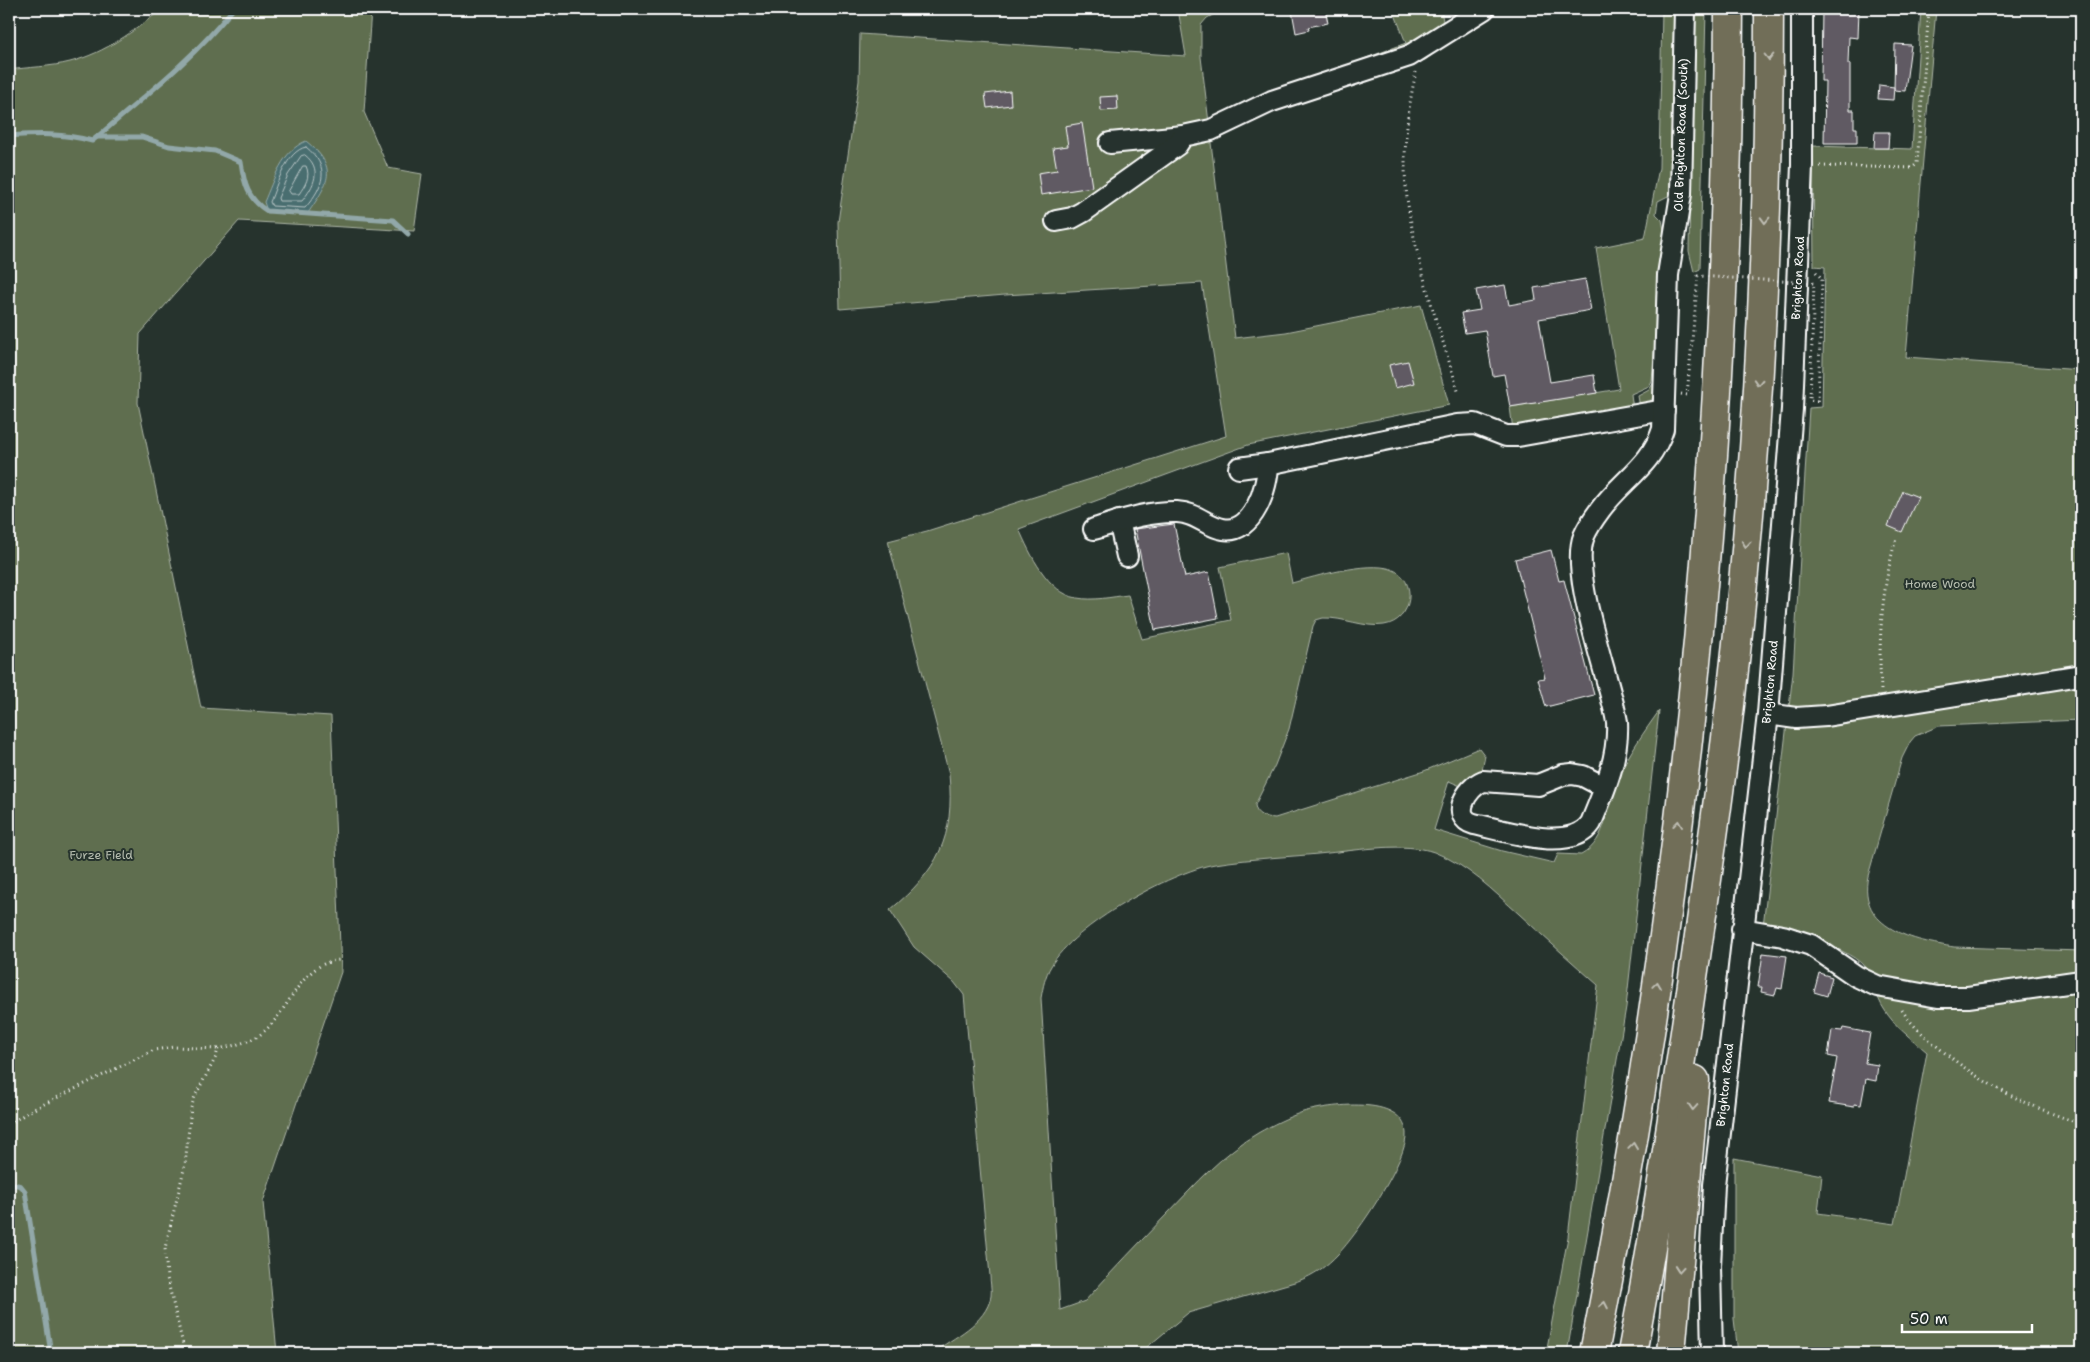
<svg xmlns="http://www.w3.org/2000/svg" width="2090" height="1362" viewBox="0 0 2090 1362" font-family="'Shantell Sans',sans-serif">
<rect width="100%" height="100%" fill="#26332d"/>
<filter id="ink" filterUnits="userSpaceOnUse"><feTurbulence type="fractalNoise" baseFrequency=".02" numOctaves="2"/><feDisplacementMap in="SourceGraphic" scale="10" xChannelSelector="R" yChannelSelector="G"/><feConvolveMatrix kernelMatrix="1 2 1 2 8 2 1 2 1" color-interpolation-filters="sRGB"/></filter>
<g filter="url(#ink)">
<g fill="#5e6e50" stroke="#aeb6a8">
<path d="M162,9H371L364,112L388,168L422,174L414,231L239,221L140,334L138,403L201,708L331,716L341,972L263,1202L277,1353H9V70C28,67 51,67 70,62C105,53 134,31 162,9Z"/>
<path d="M1178,9H1224L1207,18L1201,25V57L1209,123L1287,88L1406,43L1393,9H1441L1444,27L1472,9H1502L1473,25L1425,60L1273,109L1243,122L1211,143L1235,338L1286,332L1421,305L1449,405L1248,445L1019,529C1030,554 1048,593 1077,598C1094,601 1111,597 1128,595L1142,639L1231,620L1220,567L1286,553L1292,583C1316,576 1368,561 1391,569C1419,579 1413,621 1384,625C1364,628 1343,617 1323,618L1316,620L1313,626L1289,729L1275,765L1255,805C1256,816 1265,817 1275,818L1424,771L1479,748L1485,756L1481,775L1463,787L1449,781L1434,830L1502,851L1554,863L1558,854L1581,855C1608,841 1607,802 1618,777C1629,753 1644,732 1659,711L1626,1007L1567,1353H1546L1568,1237L1598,985C1572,962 1545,938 1519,914C1493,891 1468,865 1434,852C1406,842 1358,850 1328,853C1291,857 1252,858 1215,864C1170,872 1073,926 1051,966C1045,976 1043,987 1041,998L1060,1310L1085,1301C1112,1271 1140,1242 1168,1213C1196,1184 1223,1153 1258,1133C1272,1125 1288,1117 1303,1112C1328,1105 1403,1094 1406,1133C1409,1158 1357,1235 1338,1254C1327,1266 1314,1275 1298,1281L1188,1313L1140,1353H933C953,1337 986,1324 991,1296C992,1290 990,1282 990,1276L964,995L954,982L914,947L890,910C938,870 955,838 949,774L888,541L927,531L1226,436L1202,283L1005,295L840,309L838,222L859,81L860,34L1186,56Z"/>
<path d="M1662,9H1674L1670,195L1658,201L1656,214L1662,220L1664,230L1652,381L1649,386L1631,394L1633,410L1513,430L1510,407L1619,389L1596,248L1645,238L1659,168Z"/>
<path d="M1693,9H1706L1700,269L1694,272L1689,251Z"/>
<path d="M1921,9H1936L1906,357L2081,370V720L1939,726L1915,736L1910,742L1902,758L1868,876C1857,929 1915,941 1954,947L2081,951V1353H1738L1734,1319V1158L1822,1175L1818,1213L1895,1224L1927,1052C1912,1039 1894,1026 1884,1009C1876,997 1874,982 1867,970C1853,947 1789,933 1763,926L1793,673L1809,408L1822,407L1825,267L1814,266L1813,146L1912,149Z"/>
<path d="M1656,379C1656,393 1654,402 1640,407L1638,396L1649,390Z"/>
</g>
<path fill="#4a6e70" stroke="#92a8a9" d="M306,141C339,168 329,182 308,213L267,211L264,202C274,179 282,151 306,141Z"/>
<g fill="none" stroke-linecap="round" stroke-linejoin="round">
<g stroke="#b7c5c6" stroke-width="1">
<path d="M306,147C331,167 324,186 305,208L272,206L270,202C277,185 286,151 306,147Z"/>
<path d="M305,155C323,169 314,186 302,201H279L278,198L288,175L301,156Z"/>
<path d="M303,166H306C311,177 305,185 299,194H291L289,191Z"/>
</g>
<g stroke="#92a8a9" stroke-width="5">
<path d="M9,136C38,134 63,133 92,141L97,137H142L169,146L215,151L241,162C244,184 248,199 267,211L393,220L408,234"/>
<path d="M97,137C145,96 194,58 233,9"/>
<path d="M9,1183L21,1186L25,1191L51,1353"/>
</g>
</g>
<g fill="#605a63" stroke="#fff">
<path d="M1301,9H1325L1328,23L1308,27L1309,30L1296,33L1292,11Z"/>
<path d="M1822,9H1859L1858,38L1849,37L1848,64H1850V110H1854V128H1857V143H1824L1825,81H1821Z"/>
<path d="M1895,44L1911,45L1905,91L1894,90Z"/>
<path d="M1879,85L1894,87L1893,100L1878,99Z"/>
<path d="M1010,91L1011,105L987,108L985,94Z"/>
<path d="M1117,96L1118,110L1101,111L1100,97Z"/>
<path d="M1082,123L1092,187L1041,195L1038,173L1057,170L1053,148L1068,146L1065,126Z"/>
<path d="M1875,132H1889L1888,148H1874Z"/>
<path d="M1585,279L1591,310L1539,319L1550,382L1594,375L1597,393L1510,407L1504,374L1493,376L1485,330L1465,333L1461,313L1480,310L1476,290L1505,285L1509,305L1536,300L1534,288Z"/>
<path d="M1408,361L1414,383L1395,388L1389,365Z"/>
<path d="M1903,491L1918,497L1902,532L1888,526Z"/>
<path d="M1174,524L1185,577L1209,572L1218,618L1155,630L1135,529Z"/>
<path d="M1551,550L1559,581L1564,580L1594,695L1546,707L1538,679L1545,678L1515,559Z"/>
<path d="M1763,953L1787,956L1782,989L1777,988L1775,995L1761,992L1762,987H1758Z"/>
<path d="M1819,973L1832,977L1827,996L1814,992Z"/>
<path d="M1843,1028L1870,1033L1865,1063L1878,1065L1876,1081L1866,1079L1861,1105L1854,1104V1107L1829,1103L1837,1058L1828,1056L1832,1030L1842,1031Z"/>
</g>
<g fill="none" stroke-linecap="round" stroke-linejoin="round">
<g stroke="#fff" stroke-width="24">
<g id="minor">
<path d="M1110,143L1183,136"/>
<path d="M1056,221L1072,218L1083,212L1177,145L1183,136L1211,130L1272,101L1409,56L1484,9"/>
<path d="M1239,468L1268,464L1457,425L1475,424L1506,436H1518L1664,410"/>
<path d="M1119,521L1127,556"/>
<path d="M1094,529C1121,521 1149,511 1177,512C1197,513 1206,526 1223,529C1253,535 1268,486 1268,464"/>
<path d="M1768,714L1796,718L1826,716L2081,675"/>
<path d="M1604,787L1583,776L1572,774L1563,775L1538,785L1483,781C1466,788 1450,817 1474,824C1504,830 1571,854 1591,823C1604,791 1619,758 1617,722C1610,679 1569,574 1584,536C1588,527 1594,518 1600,510C1621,481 1652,465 1663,429L1668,275L1681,194L1685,9"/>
<path d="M1742,929L1783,936L1811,945L1856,976L1877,986L1938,997H1968L2081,981"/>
<path d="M1712,1353L1710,1266L1714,1185L1768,714L1792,409L1802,165V9"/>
</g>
</g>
<g stroke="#fff" stroke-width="31">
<g id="highway">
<path d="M1594,1353C1682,911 1727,460 1729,9"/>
<path d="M1632,1353C1656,1228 1675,1103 1693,977C1707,881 1721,784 1732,688C1758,462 1769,235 1769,9"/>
<path d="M1671,1353L1695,1080"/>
</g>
</g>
<g stroke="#fff" stroke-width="3" stroke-dasharray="1 4" stroke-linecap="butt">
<path d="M1416,72C1407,112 1402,156 1407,198C1416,264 1440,330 1459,394"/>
<path d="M1820,166L1912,168L1917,164L1929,9"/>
<path d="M1816,272L1822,279L1818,401"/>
<path d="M1881,690C1878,640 1882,587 1896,539"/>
<path d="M1902,1010C1911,1025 1926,1037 1939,1048C1986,1087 2024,1104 2081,1124"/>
<path d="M9,1124L30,1111L154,1050L174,1047L218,1049"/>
<path d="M185,1353L167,1278L165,1248L185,1165L191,1108L195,1096L216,1057L218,1049C232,1046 246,1043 258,1036C290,1015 298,962 341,960"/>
</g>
<use href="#minor" stroke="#26332d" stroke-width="20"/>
<use href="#highway" stroke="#716e59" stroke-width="28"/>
<path stroke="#fff" stroke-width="3" stroke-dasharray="1 4" stroke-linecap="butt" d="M1681,394L1687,395L1698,276L1814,283L1810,400L1818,401"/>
</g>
<defs><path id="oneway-chevron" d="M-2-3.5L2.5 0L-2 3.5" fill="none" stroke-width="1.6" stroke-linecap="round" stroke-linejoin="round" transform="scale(1.25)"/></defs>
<g stroke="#bfbeb4">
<use href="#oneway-chevron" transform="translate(1769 57) rotate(90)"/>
<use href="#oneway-chevron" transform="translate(1765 220) rotate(92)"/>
<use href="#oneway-chevron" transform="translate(1758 382) rotate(93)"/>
<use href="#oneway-chevron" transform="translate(1746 544) rotate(95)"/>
<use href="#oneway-chevron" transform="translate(1678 824) rotate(-83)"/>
<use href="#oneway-chevron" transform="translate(1657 985) rotate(-82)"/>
<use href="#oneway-chevron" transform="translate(1693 1107) rotate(94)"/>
<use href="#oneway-chevron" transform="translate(1633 1146) rotate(-82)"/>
<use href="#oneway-chevron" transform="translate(1679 1269) rotate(95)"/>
<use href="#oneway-chevron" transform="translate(1604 1305) rotate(-79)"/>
</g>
</g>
<g text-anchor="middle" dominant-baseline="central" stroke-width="4" stroke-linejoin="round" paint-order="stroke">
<g font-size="12" fill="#fff" stroke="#26332d">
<text transform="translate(1681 135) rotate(-88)">Old Brighton Road (South)</text>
<text transform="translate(1798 278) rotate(-87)">Brighton Road</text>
<text transform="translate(1770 682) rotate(-85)">Brighton Road</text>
<text transform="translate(1725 1085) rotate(-84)">Brighton Road</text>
</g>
<g font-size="12" fill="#b7beb0" stroke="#26332d">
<text x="1940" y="584">Home Wood</text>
<text x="101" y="855">Furze Field</text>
</g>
</g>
<rect width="2090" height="1362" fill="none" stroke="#26332d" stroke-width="30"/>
<rect x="15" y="15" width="2060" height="1332" fill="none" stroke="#fff" stroke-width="2" filter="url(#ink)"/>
<path d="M1902 1324v8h130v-8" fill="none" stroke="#ffffff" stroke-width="2.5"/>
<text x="1910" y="1324" font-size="15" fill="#ffffff" stroke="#26332d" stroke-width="4" paint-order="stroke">50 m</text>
</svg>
